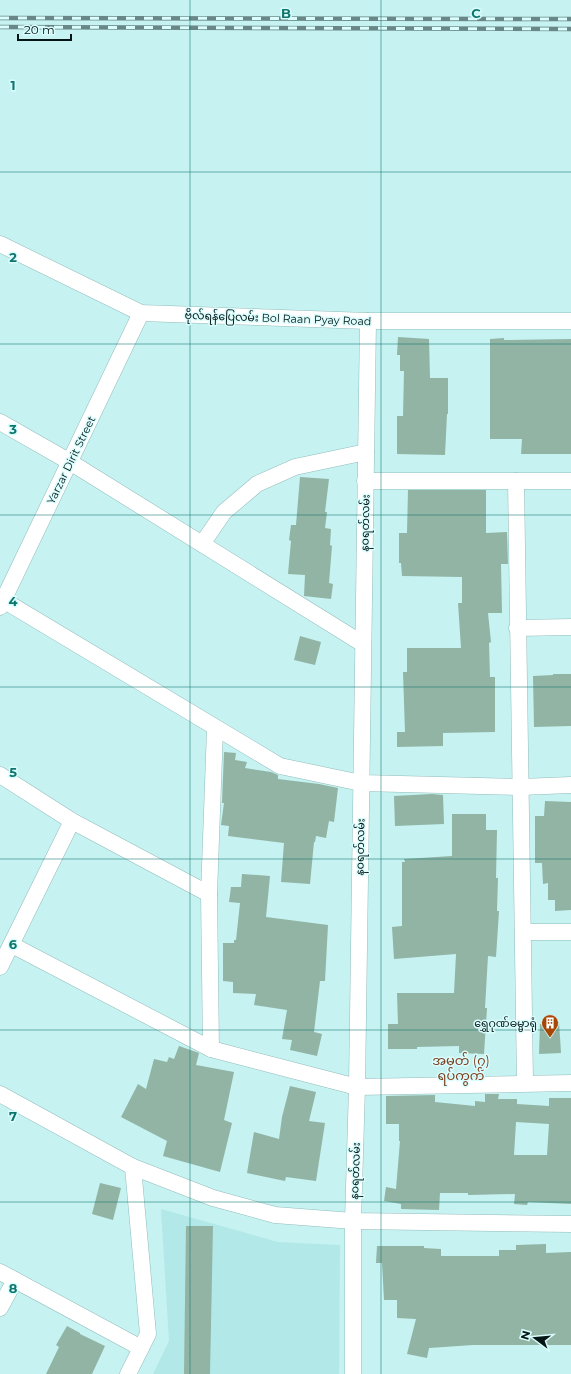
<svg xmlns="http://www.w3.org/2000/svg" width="571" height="1374" viewBox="0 0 571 1374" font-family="Montserrat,'Noto Sans Myanmar',sans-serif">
<rect width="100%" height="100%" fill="#c6f2f1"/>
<path fill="#b2e9e8" d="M161,1209L278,1242L340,1245L339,1374H153L169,1341Z"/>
<g fill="#91b4a4" fill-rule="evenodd">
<path d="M398,337L429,339L430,378H448V414H447L445,455L397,454V416H403L404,371H400V355H397Z"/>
<path d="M504,338V340L571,339V454H521L522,439H490V339Z"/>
<path d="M300,477L329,479L325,512H327L325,528L331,529L330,545L332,546L329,583L333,584L331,599L304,596L305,575L288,574L291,541L289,540L291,525H296Z"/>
<path d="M408,490H486V533L507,532L508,564H501L502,613H488L491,642L489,643L490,677H495V732L443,733V746L397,747V732H405L403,672H407V648H461L458,603H462V577L402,576L401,563H399V533H407Z"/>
<path d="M300,636L321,642L315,665L294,660Z"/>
<path d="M553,674H571V726L534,727L533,676L553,675Z"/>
<path d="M224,752L236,753L235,760L247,762L245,768L271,772L278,775V779L319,784L338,788L334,822L329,821L326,838L316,836L315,842H314L310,884L281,882L284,843L228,836L229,826L221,825L224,803H222Z"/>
<path d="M432,794L443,795L444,824L395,826L394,796Z"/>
<path d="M545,801L571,802V910L555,911V900H548V883L543,884L542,863H535V816H544Z"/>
<path d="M452,814H486V830H497L496,878H498L497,911H499L496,957L488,956L485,1008H487L484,1054L459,1053V1046L417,1047V1049H388V1024H398L397,993H454L456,954L394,959L392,927L402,926V862H405L404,859L452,856Z"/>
<path d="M242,874L270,876L266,917L328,925L325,981H320L314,1032L322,1034L317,1056L290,1050L292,1040L282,1039L287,1010L254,1005L256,994L233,993V982L223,981V943H234V940H236L240,903L229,902L231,887H241Z"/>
<path d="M559,1022L561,1053L539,1054L540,1024Z"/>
<path d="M179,1046L199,1053L196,1065L234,1072L224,1120L232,1123L220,1172L163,1156L167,1141L121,1117L138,1084L146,1089L154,1059L167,1062L169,1057L174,1059Z"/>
<path d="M290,1086L316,1092L309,1121L325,1123L316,1181L286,1177L285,1181L247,1173L254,1132L279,1139L282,1117Z"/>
<path d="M485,1094H499L498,1099H517V1104L549,1106V1098H571V1204L528,1202L527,1205L514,1204L515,1194L468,1195V1193H440L439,1210L401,1209V1204L384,1201L386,1187L396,1189L400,1141H399V1124H386V1096L435,1095V1102L475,1106V1101L485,1102ZM516,1122L549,1124L547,1155H514Z"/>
<path d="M100,1183L121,1188L113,1220L92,1214Z"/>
<path d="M186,1226H213L210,1374H184Z"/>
<path d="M546,1244V1253L571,1252V1345H473L429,1348L427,1358L407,1354L416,1319L397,1318V1300H384L382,1263H376L377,1246H424V1248L441,1249V1256H499V1250H516V1245Z"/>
<path d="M67,1326L80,1333V1334L105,1346L92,1374H46L59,1347L56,1345Z"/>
</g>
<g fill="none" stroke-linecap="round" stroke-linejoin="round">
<g stroke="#92bdbc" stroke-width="17">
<g id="minor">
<path d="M0,244L141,313L368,321H571"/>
<path d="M0,422L70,462L363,644"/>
<path d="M365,481H571"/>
<path d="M516,481L525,1083"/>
<path d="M202,544L224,512L257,484L295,467L366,452"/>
<path d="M3,600L280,766L361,783L520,787L571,785"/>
<path d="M0,607L141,313"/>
<path d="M517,628L571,627"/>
<path d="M0,775L72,821L209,894"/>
<path d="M523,932H571"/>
<path d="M12,945L211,1049L357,1087L571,1083"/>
<path d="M0,967L72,821"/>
<path d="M211,1049L209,894L215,729"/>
<path d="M0,1094L133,1167L213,1198L275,1215L353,1221L571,1224"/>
<path d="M0,1272L141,1348"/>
<path d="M0,1308L15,1280"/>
<path d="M128,1374L148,1334L133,1167"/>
<path d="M353,1374V1221L357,1087L368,321"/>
</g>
</g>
<use href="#minor" stroke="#fff" stroke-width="16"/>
<g stroke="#698787" stroke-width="4.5">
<g id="rail">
<path d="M0,18L571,19"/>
<path d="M0,27L571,29"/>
</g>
</g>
<use href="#rail" stroke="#dafdfd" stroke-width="3" stroke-dasharray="9" stroke-linecap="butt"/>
</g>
<path fill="none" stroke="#0f766e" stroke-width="1" stroke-opacity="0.55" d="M190,0V1374M381,0V1374M0,172H571M0,344H571M0,515H571M0,687H571M0,859H571M0,1030H571M0,1202H571"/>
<defs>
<g id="building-pin" transform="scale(0.9)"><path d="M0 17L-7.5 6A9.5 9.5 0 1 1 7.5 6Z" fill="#a84606" stroke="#dafdfd"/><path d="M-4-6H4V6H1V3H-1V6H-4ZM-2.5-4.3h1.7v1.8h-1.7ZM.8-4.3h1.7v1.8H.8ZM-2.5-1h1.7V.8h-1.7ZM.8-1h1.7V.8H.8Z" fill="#fff"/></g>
</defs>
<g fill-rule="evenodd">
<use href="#building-pin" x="550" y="1023"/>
</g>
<g text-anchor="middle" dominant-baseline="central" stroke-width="3" stroke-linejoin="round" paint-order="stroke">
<g font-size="11" fill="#051515" stroke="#dafdfd">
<text transform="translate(278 318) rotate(2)">ဗိုလ်ရန်ပြေလမ်း Bol Raan Pyay Road</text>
<text transform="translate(71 460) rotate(-64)">Yarzar Dirit Street</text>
<text transform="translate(365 523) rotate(-89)">နဝရတ်လမ်း</text>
<text transform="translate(360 847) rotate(-89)">နဝရတ်လမ်း</text>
<text transform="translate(355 1171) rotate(-88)">နဝရတ်လမ်း</text>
</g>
<g font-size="11" fill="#051515" stroke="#dafdfd" text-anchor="end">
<text x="537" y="1023">ရွှေဂုဏ်ဓမ္မာရုံ</text>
</g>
<g font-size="13" fill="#7e3d1d" stroke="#dafdfd">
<text x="461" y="1060">အမှတ် (၇)<tspan x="461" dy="15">ရပ်ကွက်</tspan></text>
</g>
</g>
<g font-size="13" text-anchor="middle" font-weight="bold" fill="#0f766e" stroke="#dafdfd" stroke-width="3" stroke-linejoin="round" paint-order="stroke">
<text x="286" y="18">B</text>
<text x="476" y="18">C</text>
<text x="13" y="90">1</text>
<text x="13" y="262">2</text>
<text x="13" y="434">3</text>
<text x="13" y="606">4</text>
<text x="13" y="777">5</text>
<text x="13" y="949">6</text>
<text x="13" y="1121">7</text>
<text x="13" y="1293">8</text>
</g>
<g transform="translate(535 1338) rotate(286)" stroke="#dafdfd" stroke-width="3" paint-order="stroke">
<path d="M0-3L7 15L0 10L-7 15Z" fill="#051515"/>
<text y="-6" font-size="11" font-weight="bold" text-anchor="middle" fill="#051515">N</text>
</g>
<path d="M18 34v6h53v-6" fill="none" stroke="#051515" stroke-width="2"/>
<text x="24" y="34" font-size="12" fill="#051515" stroke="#dafdfd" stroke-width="3" paint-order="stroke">20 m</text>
</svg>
